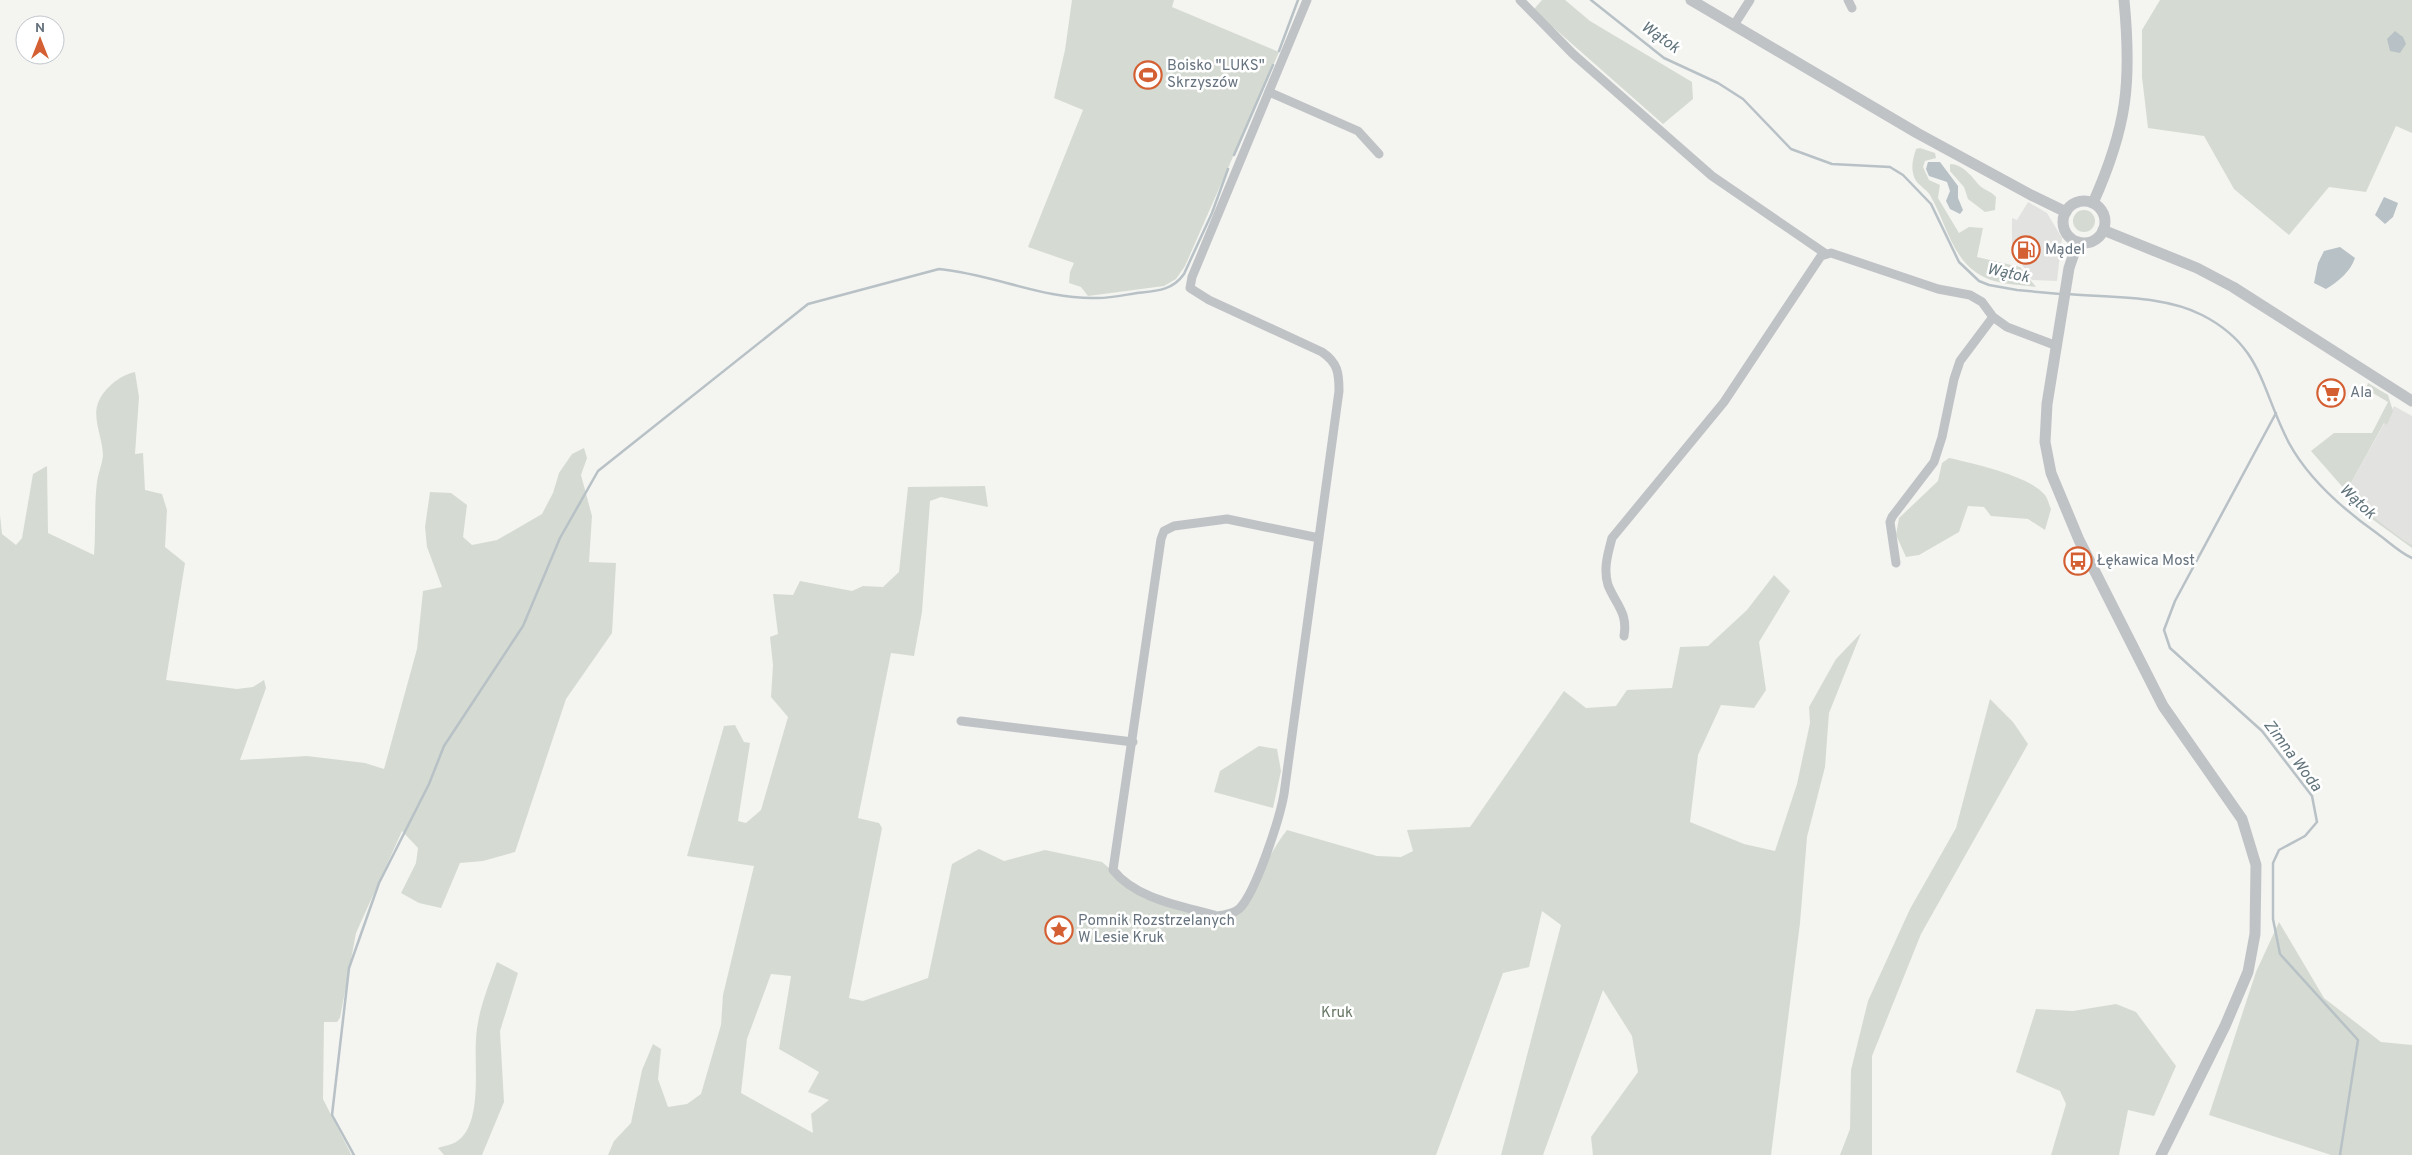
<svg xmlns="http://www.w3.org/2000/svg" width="2412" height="1155" viewBox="0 0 2412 1155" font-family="Overpass,sans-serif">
<rect width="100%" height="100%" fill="#f4f4f1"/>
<g fill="#e2e3e1">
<path d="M2028,202L2047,213L2062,238L2057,281L2032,280L2012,249V218L2017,220Z"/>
<path d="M2394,406L2412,416V545L2394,534L2370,515L2347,490Z"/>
</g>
<g fill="#d5dbd2" fill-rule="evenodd">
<path d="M1072,0H1174L1172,7L1279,52L1185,266L1176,279L1164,286L1088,296L1081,287L1069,283L1070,272L1074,263L1028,247L1083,110L1054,98L1065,50Z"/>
<path d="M1542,0H1565L1590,21L1692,82L1693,99L1663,124L1554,28L1537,22L1529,15Z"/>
<path d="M2160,0H2412V133L2396,126L2366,192L2329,187L2289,235L2234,189L2204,136L2148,128L2142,77V30Z"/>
<path d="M1920,148L1935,153L1936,158L1925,161L1923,167L1929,180L1940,185L1938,198L1959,233L1969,227L1983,228L1977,257L2020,267L2036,287C2016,284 1994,285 1977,273C1951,256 1945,220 1930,195C1926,189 1918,185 1915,179C1910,168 1913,159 1916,149Z"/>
<path d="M1950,164C1963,164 1972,177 1979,185C1984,190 1991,191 1996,197L1995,210L1985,212L1968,199L1964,187L1950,171Z"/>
<circle cx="2084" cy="221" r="11"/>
<path d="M135,372L139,397L135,454L143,453L145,490L162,494L167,510L165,547L185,563L166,680L237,689L253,687L264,680L266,688L240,760L307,756L365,763L384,769L417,649L423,591L442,587L427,547L425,527L430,492L451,493L467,505L463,537L472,545L497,540L542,514L553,493L559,473L572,454L584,448L587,458L581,475L592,516L589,562L616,563L612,633L566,699L515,852L483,861L460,863L441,908L419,903L401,893L416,863L418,848L402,831L356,933L340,1018L337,1022H324L323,1099L351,1154L355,1155H0V515L2,534L16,545L22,538L33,474L47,466L48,533L94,555C96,531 94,506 97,482C98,473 102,465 103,456C103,438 92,419 98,403C104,388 120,375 135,372Z"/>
<path d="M2368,383L2388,395L2393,411L2387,425L2384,423L2347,490C2367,512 2387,530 2412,545V548L2368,516L2311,451L2334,433H2372L2388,402L2366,389Z"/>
<path d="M1949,458C1972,463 2030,476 2045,495C2048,499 2049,505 2051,509L2045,530L2028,519L1991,516L1984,507L1968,506L1959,532L1919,555L1906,557L1896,535L1899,518L1938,481L1942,463Z"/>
<path d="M985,486L988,507L941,497L930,501L922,612L914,656L891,653L858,818L879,823L882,828L849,998L863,1001L928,978L952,864L979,849L1004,861L1045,850L1102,862L1144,898L1228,923C1254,897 1264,859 1287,830L1377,856L1401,857L1413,851L1407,830L1470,827L1564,691L1586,708L1616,706L1627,690L1672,688L1680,647L1708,646L1747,610L1774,575L1790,591L1759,642L1766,690L1754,708L1721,705L1698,755L1690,822L1744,844L1775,851L1797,784L1810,723L1809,707L1836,659L1861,633L1829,713L1825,767L1807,837L1800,923L1771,1155H1593L1591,1137L1638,1072L1632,1036L1603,990L1543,1155H1501L1561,925L1542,911L1529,967L1503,973L1436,1155H608L614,1141L631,1123L642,1070L653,1044L661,1049L658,1079L668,1107L687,1104L701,1094L721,1025L723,995L754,866L687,856L724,726L735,725L744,742L750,743L738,821L746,823L761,810L788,717L771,697L773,665L770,637L778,634L773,594L793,595L800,581L852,591L863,586L883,587L899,572L908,487ZM771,974L791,976L779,1049L819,1072L808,1092L829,1100L811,1114L813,1133L741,1093L747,1039Z"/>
<path d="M1990,699L2013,722L2028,744L1921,934L1872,1056V1155H1840L1850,1129L1851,1070L1868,1001L1910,909L1956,828Z"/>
<path d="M1259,746L1277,749L1281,771L1273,808L1214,792L1220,771Z"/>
<path d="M2279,922L2324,998L2381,1042L2412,1045V1155H2331L2209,1115L2256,972Z"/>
<path d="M497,962L518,973L500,1031L504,1102L482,1155H444L438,1148C443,1146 451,1145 456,1142C483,1126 474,1066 476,1040C477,1013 488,987 497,962Z"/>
<path d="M2116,1004L2136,1012L2176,1066L2154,1116L2128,1110L2119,1155H2051L2066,1104L2060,1091L2016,1072L2036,1009L2073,1011Z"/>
</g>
<g fill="#b8c1c6">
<path d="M2395,31L2403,37L2406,44L2400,53L2390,51L2387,39Z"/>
<path d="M1928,162H1940L1958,186V198L1963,210L1960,214L1950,209L1946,201L1950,191L1947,182L1929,176L1926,169Z"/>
<path d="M2384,197L2398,203L2393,217L2385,224L2375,215Z"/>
<path d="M2340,247L2355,258C2350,272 2339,281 2326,289L2314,283L2318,263L2324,251Z"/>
</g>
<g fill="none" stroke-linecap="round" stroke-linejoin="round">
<g stroke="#b8c1c6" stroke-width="2.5">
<path d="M1591,0L1664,58L1718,83L1743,99L1791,149L1832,164L1890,167L1903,175L1931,204L1959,262L1979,281L1989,285L2017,290L2060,294"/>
<path d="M1279,51L1298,0"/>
<path d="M1234,155L1273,65"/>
<path d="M2068,294C2111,298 2163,295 2202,315C2263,346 2261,390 2289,443C2309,480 2344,510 2378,534C2389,542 2399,552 2412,558"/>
<path d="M2276,413L2175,601L2164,630L2170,648L2262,731L2312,796L2317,822L2305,836L2279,850L2273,863V919L2280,954L2358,1040L2340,1155"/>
<path d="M354,1155L332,1115L349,968L379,883L429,784L444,746L523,626L560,538L598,471L808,304L939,269C993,274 1044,300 1098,298C1111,298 1124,295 1137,293C1156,291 1172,291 1184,274L1212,213L1228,169"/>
</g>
<g stroke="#c0c3c6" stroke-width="9">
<path d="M1307,0L1192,277L1190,288L1209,300L1322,352C1338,363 1339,373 1339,391L1284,794C1280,817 1256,893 1239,909C1233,914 1225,915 1217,916C1183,906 1137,900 1113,870L1161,539L1164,531L1174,526L1227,519L1319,538"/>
<path d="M1520,0L1573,54L1712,176L1826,254"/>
<path d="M1848,0L1852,8"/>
<path d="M1734,25L1750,0"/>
<path d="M1269,92L1358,131L1379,154"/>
<path d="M1896,563L1890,522L1892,517L1934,462L1942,437L1954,379L1960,361L1993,317"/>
<path d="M1624,636C1628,612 1616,605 1608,585C1603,569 1608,553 1612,538L1724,402L1821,256L1831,253L1840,256L1938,289L1970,295L1982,302L1993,317L2007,327L2057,346"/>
<path d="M961,721L1133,742"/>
</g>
<g stroke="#c0c3c6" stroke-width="11">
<path d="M1691,0L1917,133L2031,195L2066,212"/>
<circle cx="2084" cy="222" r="21"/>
<path d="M2093,203C2127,127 2132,83 2124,0"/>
<path d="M2103,230L2197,268L2233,287L2412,401"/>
<path d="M2078,242L2069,268L2047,404L2045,442L2051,473L2079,540L2163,706L2242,819L2256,865L2255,934L2248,972L2225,1026L2161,1155"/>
</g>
</g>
<defs>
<g id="stadium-ring" transform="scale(1.4375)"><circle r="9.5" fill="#fff" stroke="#d35f32" stroke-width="1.5"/><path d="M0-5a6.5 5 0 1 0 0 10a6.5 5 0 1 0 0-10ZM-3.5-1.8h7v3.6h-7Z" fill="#d35f32"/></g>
<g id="fuel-ring" transform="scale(1.4375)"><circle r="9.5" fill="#fff" stroke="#d35f32" stroke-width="1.5"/><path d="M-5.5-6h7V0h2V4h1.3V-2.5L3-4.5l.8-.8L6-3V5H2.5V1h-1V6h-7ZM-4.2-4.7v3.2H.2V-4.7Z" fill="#d35f32"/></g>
<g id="supermarket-ring" transform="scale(1.4375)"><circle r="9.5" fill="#fff" stroke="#d35f32" stroke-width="1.5"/><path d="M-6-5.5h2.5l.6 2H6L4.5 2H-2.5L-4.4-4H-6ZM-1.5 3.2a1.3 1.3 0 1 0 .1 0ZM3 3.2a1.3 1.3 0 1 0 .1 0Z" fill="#d35f32"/></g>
<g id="bus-ring" transform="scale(1.4375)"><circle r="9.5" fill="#fff" stroke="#d35f32" stroke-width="1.5"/><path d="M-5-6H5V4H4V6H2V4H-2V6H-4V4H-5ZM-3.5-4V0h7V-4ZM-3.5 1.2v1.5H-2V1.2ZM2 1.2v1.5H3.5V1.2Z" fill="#d35f32"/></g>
<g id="sight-ring" transform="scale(1.4375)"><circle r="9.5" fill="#fff" stroke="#d35f32" stroke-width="1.5"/><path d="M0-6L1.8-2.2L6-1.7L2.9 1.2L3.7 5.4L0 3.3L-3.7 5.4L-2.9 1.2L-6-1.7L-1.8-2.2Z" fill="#d35f32"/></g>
</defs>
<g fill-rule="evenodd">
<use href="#stadium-ring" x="1148" y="75"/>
<use href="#fuel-ring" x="2026" y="250"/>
<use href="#supermarket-ring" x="2331" y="393"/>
<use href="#bus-ring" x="2078" y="561"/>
<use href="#sight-ring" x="1059" y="930"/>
</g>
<g text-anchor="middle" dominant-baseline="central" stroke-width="5" stroke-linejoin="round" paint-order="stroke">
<g font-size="15" fill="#66737f" stroke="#fff" text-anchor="start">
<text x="1167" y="66">Boisko "LUKS"<tspan x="1167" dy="17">Skrzyszów</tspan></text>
<text x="2045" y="250">Mądel</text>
<text x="2350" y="393">Ala</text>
<text x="2097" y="561">Łękawica Most</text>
<text x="1078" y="921">Pomnik Rozstrzelanych<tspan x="1078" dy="17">W Lesie Kruk</tspan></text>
</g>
<g font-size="15" fill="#677764" stroke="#fff">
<text x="1337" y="1013">Kruk</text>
</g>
<g font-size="16" font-style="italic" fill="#62747c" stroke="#fff">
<text transform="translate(1660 38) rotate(35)">Wątok</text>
<text transform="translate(2008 274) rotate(12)">Wątok</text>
<text transform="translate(2357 502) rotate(43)">Wątok</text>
<text transform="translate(2292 756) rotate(53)">Zimna Woda</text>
</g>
</g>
<g transform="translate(40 40)"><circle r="24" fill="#ffffff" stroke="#c2c7cc"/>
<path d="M0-4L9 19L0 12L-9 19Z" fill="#d35f32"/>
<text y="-8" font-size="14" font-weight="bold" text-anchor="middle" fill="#66737f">N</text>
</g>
</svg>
